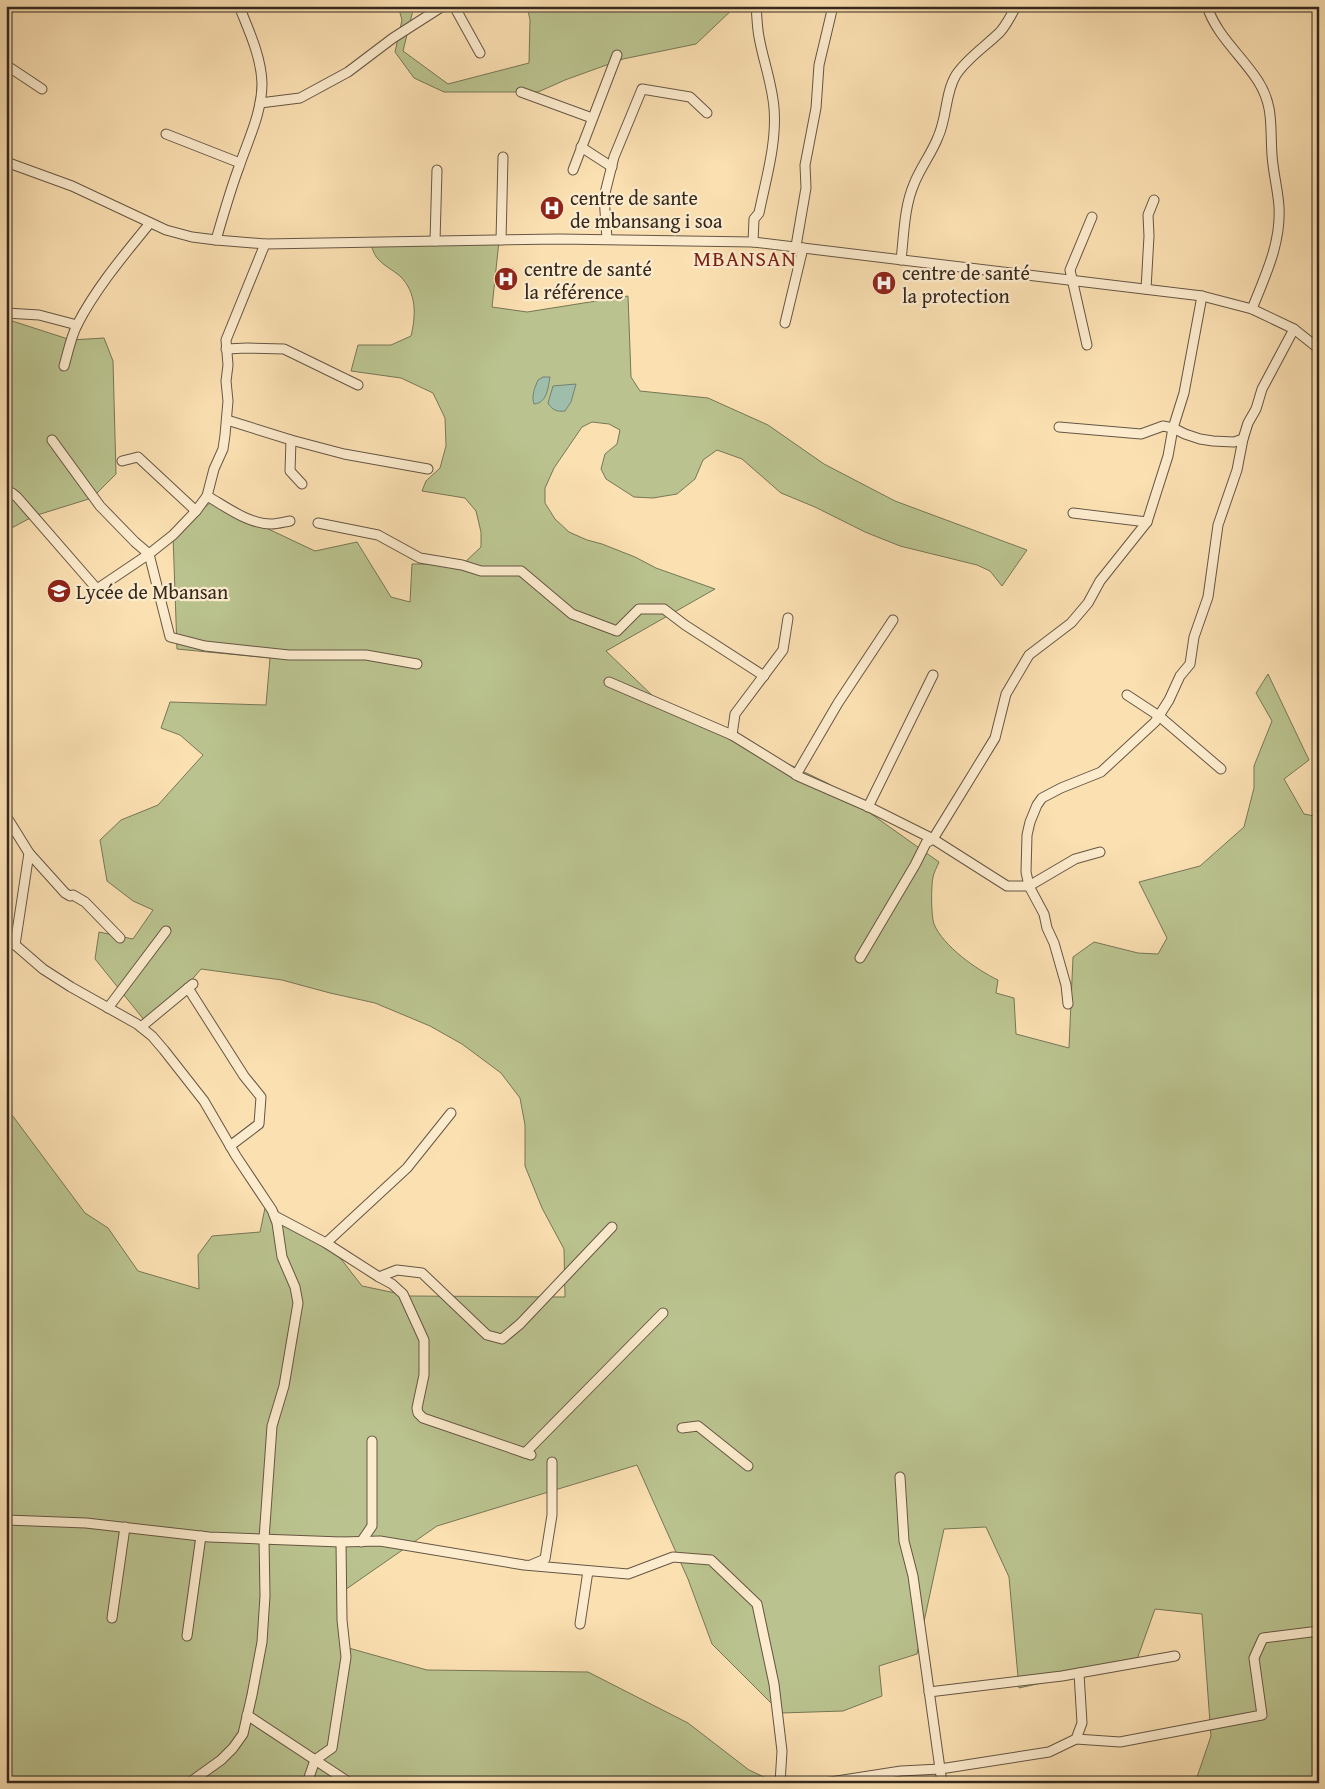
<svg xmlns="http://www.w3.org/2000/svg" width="1325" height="1789" viewBox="0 0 1325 1789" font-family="'Gentium Book Plus',serif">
<rect width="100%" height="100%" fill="#fbe0b2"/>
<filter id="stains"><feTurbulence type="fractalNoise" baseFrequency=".004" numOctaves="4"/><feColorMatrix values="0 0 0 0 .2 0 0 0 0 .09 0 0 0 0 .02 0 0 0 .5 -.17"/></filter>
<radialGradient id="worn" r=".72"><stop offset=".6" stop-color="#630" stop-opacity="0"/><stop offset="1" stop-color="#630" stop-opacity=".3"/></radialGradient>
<g fill="#bac38f" stroke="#777657">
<path d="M398,6H414L403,51L448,84L529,63L530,20L527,6H736L696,44L623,59L565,80L538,92H444L414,78L395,52L402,20Z"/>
<path d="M369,241H499L492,307L527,312L628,296L631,377L640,391L708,398L768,425L824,464L895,501L1027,550L1002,586L990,571L977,565L900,546L865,532L815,507L781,493L742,459L717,450L703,460L695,479L677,494L653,498L634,497L606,479L601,469L605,454L617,444L620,430L609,424L592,422L582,427L554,468L545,488V503L555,519L569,532L587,540L602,544L635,557L656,568L715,589L606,651L657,700L829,784L939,862C937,867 934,872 933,877C931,886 931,916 934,924C943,946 977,970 998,980L996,993L1014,998L1016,1034L1069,1048L1073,957L1094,942L1138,953L1158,954L1167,938L1139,882L1200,866L1244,827L1254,788V766L1272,721L1256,693L1268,674L1309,760L1284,779L1304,814L1319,817V1783H1195L1211,1736L1202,1614L1155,1609L1136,1662L1019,1688L1009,1577L986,1527L944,1529L917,1654L879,1666L882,1696L843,1711L781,1713L712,1644L688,1579L637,1465L437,1526L342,1592L345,1647L427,1670L588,1672L688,1723L749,1770L777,1783H6V1107L85,1213L108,1228L138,1271L199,1289L198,1255L212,1236L260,1232L265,1208L304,1228L341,1259L362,1286L410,1296L565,1297L564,1249L542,1208L525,1166V1125L520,1098L501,1073L462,1044L430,1026L375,1003L330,993L282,980L201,969L173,1002L145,1021L95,959L99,932L133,939L153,910L133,901L107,881L100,840L121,820L158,805L203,755L180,735L161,728L170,702L266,705L270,658L177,649L173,535L211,502L315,551L357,542L391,597L410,602L412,564H463L481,547V532L476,511L465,498L422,491L426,481L440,468L446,446L445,418L433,393L401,378L351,371L358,345H391L411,336C416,315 417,293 400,276C393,270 384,266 378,259C374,255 372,247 369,241Z"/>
<path d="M6,319L71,340L104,338L113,361L116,474L92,498L34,516L6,531Z"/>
</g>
<g fill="#9fbdab" stroke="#748173">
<path d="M543,377H550C548,388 547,403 534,404C531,396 535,387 538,380Z"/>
<path d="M576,384L571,402L565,411C557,412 552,410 548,403L553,386Z"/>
</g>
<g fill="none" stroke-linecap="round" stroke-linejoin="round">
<g stroke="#665644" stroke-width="11">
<g id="minor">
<path d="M454,6L480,53"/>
<path d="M1207,6C1216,35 1242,56 1258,81C1274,106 1270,127 1272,155C1273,172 1278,190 1279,207C1281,244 1265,276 1252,309"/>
<path d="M6,65L42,89"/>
<path d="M521,92L592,118"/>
<path d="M260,103L300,98L348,72L393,38L443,6"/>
<path d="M166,134L240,163"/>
<path d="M581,147L612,167"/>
<path d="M6,162L72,186L166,230L192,237L216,240L265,244L559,239L753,242L1202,296L1252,309L1294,329L1319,349"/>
<path d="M573,170L617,55"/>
<path d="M607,239L604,197L614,157L642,89L690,97L707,113"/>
<path d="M216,240C223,216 230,191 239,167C248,140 262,113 262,83C261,56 249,31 239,6"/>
<path d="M501,240L503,157"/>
<path d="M435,241L437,170"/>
<path d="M753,242L754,219L759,213C766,179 777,142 774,108C772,83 763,60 759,37C757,27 757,16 756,6"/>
<path d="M796,246L806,188L805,165L816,108L819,65L833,6"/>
<path d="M901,260C904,235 904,207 914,184C920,168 932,153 938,137C947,118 945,93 956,75C967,58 986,46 1000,32C1007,24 1011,16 1016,6"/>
<path d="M1146,289L1149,236L1148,215L1154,200"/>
<path d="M6,313L39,315L77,325"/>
<path d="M785,323L803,248"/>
<path d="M1087,345L1070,270L1092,217"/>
<path d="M226,349L247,348L284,349L358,385"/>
<path d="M64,366C68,352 71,337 77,325C96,288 124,255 150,223"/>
<path d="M227,420L291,440L344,454L428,469"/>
<path d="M1059,427L1141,434L1163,426L1173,428L1185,434L1200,439L1213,441L1234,442L1243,439"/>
<path d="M52,440L100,506L135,542L149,554L170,637L205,646L289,655H366L417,664"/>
<path d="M291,440L290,471L302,484"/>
<path d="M122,461L138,457L196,511"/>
<path d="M6,492L12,493L17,497L97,589L149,554L173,535L196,511L207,496L214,469L223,449L225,435L228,401L226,381L228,365L226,340L265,244"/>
<path d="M207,496C225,506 248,524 271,524C277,524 284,522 290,521"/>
<path d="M1073,513L1147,522"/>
<path d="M318,523L378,535L420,558L462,565L481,571H521L572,614L617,631L639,609H664L685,625L764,676"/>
<path d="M609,682L732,735L800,777L871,808L933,839L1007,886H1029L1075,859L1100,852"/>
<path d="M1127,695L1159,716L1221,769"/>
<path d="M732,735L735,714L783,650L788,618"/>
<path d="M796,775L838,703L893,620"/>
<path d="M868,807L933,675"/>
<path d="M6,816L29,853L65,893L70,896L73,895L85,902L120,938"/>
<path d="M6,937L43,969L71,987L137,1024L152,1036L164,1050L204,1101L236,1156L272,1210L277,1223L282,1257L295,1287L298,1303L284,1386L272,1426L264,1539L265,1596L262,1642L252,1695L243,1734L233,1748L221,1760L189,1783"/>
<path d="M15,945L29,853"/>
<path d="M860,958L915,865L926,843L933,839L995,738L1006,694L1029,655L1071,623L1088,603L1100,581L1147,522L1168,456L1173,428L1184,393L1202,296"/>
<path d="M188,988L244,1076L261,1097L259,1124L230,1146"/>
<path d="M1068,1004L1066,985L1054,943L1047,928L1044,914L1029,886L1026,872L1027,835L1030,822L1037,805L1042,798L1061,788L1101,772L1155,722L1169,700L1180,676L1190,664L1194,637L1208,597L1218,525L1237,470L1243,439L1248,423L1256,409L1262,389L1294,329"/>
<path d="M108,1008L166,931"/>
<path d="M141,1027L193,984"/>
<path d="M275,1216L326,1243L379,1277L392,1284L403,1294L424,1340V1375L417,1408L418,1413L423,1418L531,1455"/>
<path d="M326,1243L407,1168L451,1113"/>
<path d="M379,1277L397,1270L422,1273L487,1335L502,1339L520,1324L612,1227"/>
<path d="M682,1428L698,1426L748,1466"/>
<path d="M525,1453L663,1313"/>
<path d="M900,1477L904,1541L913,1576L942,1783"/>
<path d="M6,1520L86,1523L209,1537L341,1542L380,1541L524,1565L628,1574L673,1557L711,1560L757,1604L774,1684L782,1751L780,1783"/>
<path d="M361,1542L372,1526V1441"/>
<path d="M531,1565L545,1559L552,1515V1462"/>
<path d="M112,1618L125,1527"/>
<path d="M580,1624L588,1571"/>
<path d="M187,1636L201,1536"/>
<path d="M929,1692L1062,1676L1175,1656"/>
<path d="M247,1715L350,1783"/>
<path d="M1076,1739L1120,1742L1262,1715L1254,1658L1263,1638L1319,1631"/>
<path d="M307,1783L315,1760L332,1748L346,1657L342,1620L341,1542"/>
<path d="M824,1783L901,1771L940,1769L1049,1752L1076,1739L1082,1723L1079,1673"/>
</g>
</g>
<use href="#minor" stroke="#fcebcd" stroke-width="9"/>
</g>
<defs>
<g id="hospital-disc" transform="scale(1.25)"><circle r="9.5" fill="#8f2418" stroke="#fcebcd"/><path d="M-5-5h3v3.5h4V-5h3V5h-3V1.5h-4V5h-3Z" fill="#fff"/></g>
<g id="school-disc" transform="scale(1.25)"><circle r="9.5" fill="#8f2418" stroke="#fcebcd"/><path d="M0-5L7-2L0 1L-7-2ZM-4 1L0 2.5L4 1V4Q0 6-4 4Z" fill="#fff"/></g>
</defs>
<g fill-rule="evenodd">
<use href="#hospital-disc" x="552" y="208"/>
<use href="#hospital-disc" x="506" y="279"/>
<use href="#hospital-disc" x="884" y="283"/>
<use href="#school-disc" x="59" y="591"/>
</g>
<g text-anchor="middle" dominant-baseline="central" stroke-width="4.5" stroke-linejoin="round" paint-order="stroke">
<g font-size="20" fill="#34281f" stroke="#fcebcd" text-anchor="start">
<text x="570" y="197">centre de sante<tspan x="570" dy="23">de mbansang i soa</tspan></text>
<text x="524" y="268">centre de santé<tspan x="524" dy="23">la référence</tspan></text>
<text x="902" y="272">centre de santé<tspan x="902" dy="23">la protection</tspan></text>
<text x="76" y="591">Lycée de Mbansan</text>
</g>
<g font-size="22" letter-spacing="1" fill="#7a1f14" stroke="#fcebcd">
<text x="745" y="258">MBANSAN</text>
</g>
</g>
<rect width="1325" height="1789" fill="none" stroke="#fbe0b2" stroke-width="25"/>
<rect x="8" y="8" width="1310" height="1774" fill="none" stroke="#34281f" stroke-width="2.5"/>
<rect x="12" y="12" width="1300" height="1764" fill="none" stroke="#34281f"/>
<rect width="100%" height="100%" filter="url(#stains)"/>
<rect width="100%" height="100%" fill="url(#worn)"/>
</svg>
